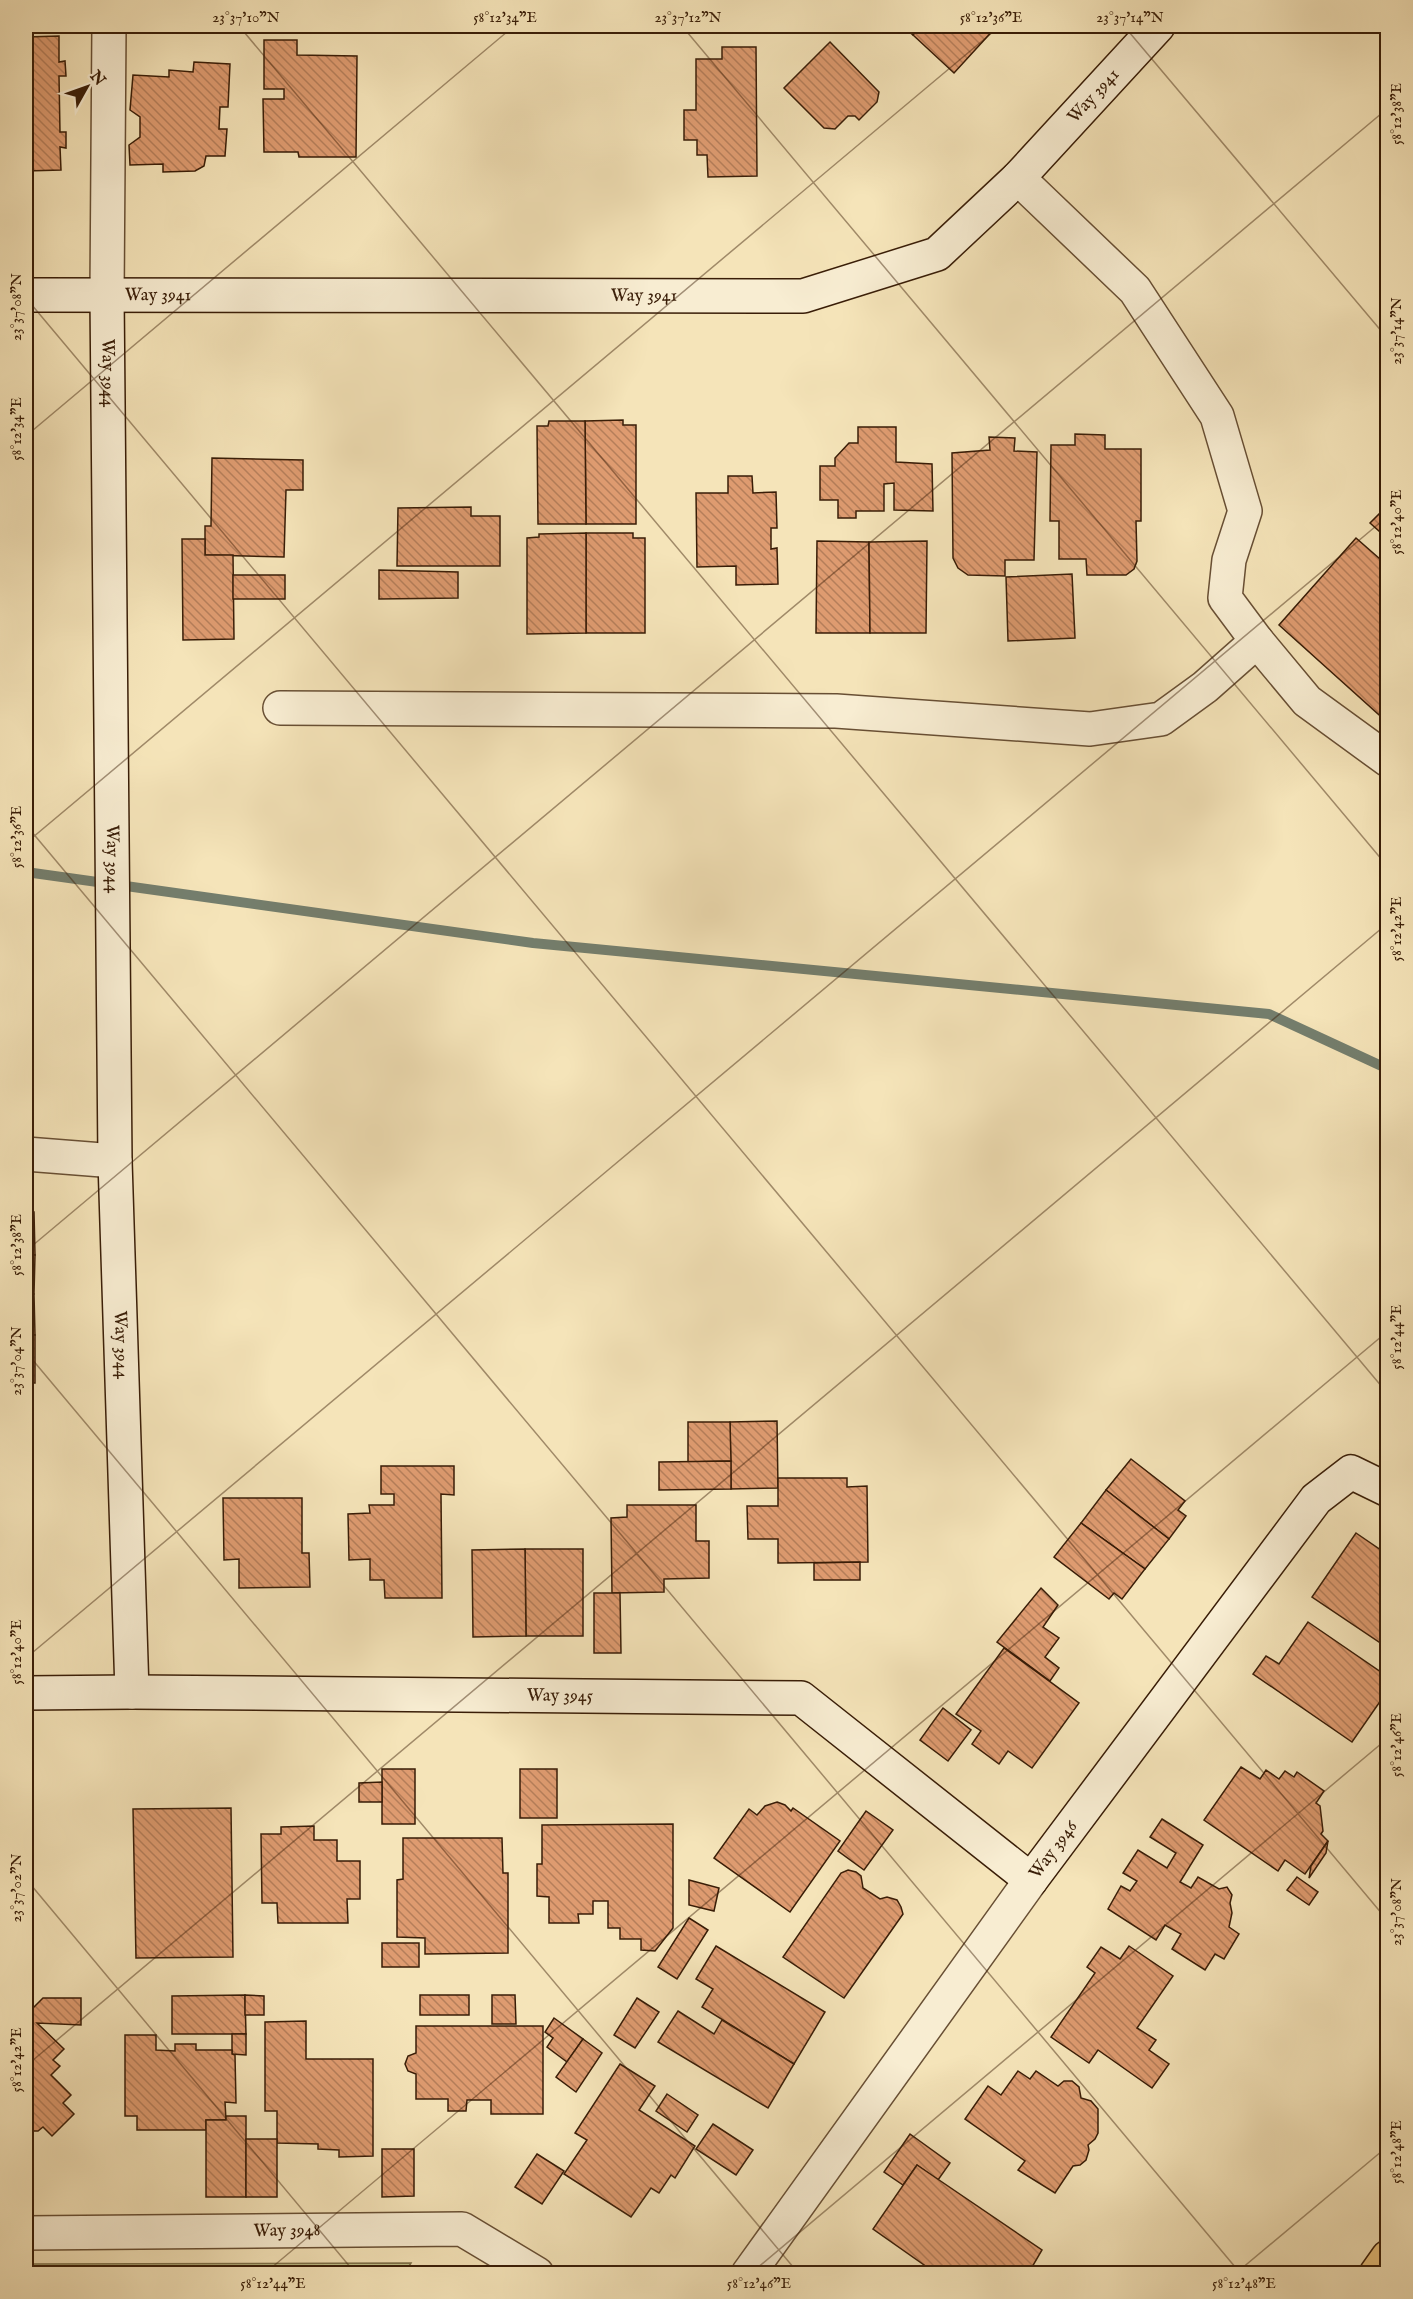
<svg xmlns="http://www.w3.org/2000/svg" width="1413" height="2299" viewBox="0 0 1413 2299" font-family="'IM FELL English',serif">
<defs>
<pattern id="building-back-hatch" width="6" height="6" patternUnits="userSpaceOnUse" patternTransform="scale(1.5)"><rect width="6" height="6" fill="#de9b70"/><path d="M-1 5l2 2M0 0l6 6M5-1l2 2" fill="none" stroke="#b57e5a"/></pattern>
</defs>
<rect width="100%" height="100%" fill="#f5e4b9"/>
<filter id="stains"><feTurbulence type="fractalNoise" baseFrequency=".00333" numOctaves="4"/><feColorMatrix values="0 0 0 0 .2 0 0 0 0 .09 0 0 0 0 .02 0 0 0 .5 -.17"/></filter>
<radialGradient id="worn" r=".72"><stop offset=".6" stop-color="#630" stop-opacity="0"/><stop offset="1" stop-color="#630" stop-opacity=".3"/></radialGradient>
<path fill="#c1c28b" stroke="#7d7049" stroke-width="1.5" d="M411,2263L404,2274L26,2273V2264Z"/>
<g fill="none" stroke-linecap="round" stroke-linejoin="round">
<path stroke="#747e6d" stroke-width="10" d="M26,872L533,943L1269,1014L1388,1069"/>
</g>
<g fill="url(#building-back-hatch)" stroke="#391d07" stroke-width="1.5">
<path d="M902,26H921L913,35Z"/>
<path d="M921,26H997L954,73L913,35Z"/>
<path d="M59,36V62L65,61L66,76H59L60,132H66V148L60,147L61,170L26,171V37Z"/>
<path d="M264,40H297V55L357,56L356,157H299L298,152H264L263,99H284V89H264Z"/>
<path d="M830,42L879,92L877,102L859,120L855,116H848L835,129L824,128L784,88Z"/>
<path d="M722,47H756L757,176L708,177L707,155H697V140H684V110H696V59H722Z"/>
<path d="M194,62L230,64L228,107H220L219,129H227L225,156H206L204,166L195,171L163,172V164L130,165L129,145L140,137V117L130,110L133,75L169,77V70L193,72Z"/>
<path d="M623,420V425H636V524H586L585,421Z"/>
<path d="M549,421H585L586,524H538L537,426H548Z"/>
<path d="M858,427H896V462L932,464L933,511L894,510V483L884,484V511H856V518H838V500H820V466H835V458L849,443H858Z"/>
<path d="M1075,434L1105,435V449H1141V521H1136L1137,561L1134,569L1126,575H1087L1086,559H1059V521H1050L1051,445H1075Z"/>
<path d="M989,437L1015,438L1014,451L1037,452L1034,560H1005V576L968,575L958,568L953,558L952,453L990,450Z"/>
<path d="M212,458L303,460V490H286L284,557L205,555V526H211Z"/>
<path d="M728,476H752L753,493L776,492L777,528H771V549L777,548L778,584L736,585V566L697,567L696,493H728Z"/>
<path d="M1388,505V539L1370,523Z"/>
<path d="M471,507V516H500V566H397L398,508Z"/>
<path d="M586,533H633V538H645V633H586Z"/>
<path d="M586,533V633L527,634V538L539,537V534Z"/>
<path d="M1356,538L1388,566L1387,722L1279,625Z"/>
<path d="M182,539H205V555H233L234,639L183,640Z"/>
<path d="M817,541L869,542L870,633H816Z"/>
<path d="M927,541L926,633H870L869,542Z"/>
<path d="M379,570L458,572V598L379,599Z"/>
<path d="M1072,574L1075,638L1008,641L1006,577Z"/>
<rect x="233" y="575" width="52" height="24"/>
<path d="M26,1212H34L35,1255H26Z"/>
<path d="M26,1255H35L34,1294H26Z"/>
<path d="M26,1294H34L35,1335H26Z"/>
<rect x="26" y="1335" width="9" height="48"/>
<path d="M777,1421L778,1488L731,1489L730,1422Z"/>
<path d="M688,1422H730L731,1461L688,1462Z"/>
<path d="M1131,1459L1185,1501L1178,1510L1186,1516L1169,1539L1106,1490Z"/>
<path d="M731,1461V1489L659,1490V1462Z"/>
<path d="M381,1466H454V1495L441,1494L442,1598H385L384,1580H370V1559L349,1560L348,1514L370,1513L369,1505H394V1494H381Z"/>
<path d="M778,1478H847V1487L867,1486L868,1562L778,1563V1539H748L747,1506H778Z"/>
<path d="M1106,1490L1169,1539L1145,1569L1081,1523Z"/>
<path d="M223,1498H302V1553H309L310,1587L239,1588V1559L224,1560Z"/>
<path d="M627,1505H696V1541H709V1578L664,1579V1592L612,1593L611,1518L627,1517Z"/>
<path d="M1081,1523L1145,1569L1122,1599L1114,1593L1109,1599L1054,1557Z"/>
<path d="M1356,1533L1388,1555V1648L1312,1597Z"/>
<path d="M525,1549H583V1636H526Z"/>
<path d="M525,1549L526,1636L473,1637L472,1550Z"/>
<path d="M860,1562V1580H814V1563Z"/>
<path d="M1041,1588L1058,1605L1043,1627L1059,1638L1045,1657L1059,1668L1050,1681L997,1642Z"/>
<path d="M594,1593H620L621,1653H594Z"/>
<path d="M1308,1622L1388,1677V1690L1352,1742L1253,1674L1266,1656L1279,1664Z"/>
<path d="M1004,1648L1079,1703L1032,1768L1008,1751L999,1764L972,1744L981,1731L956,1714Z"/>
<path d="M943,1708L971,1730L948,1761L920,1740Z"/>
<path d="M1241,1767L1260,1779L1266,1770L1279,1779L1285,1771L1294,1777L1297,1772L1324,1791L1316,1803L1320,1806L1323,1831L1321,1834L1328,1841L1305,1874L1285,1860L1278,1871L1204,1820Z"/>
<rect x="382" y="1769" width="33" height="55"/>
<rect x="520" y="1769" width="37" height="49"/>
<path d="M382,1782V1802H359V1783Z"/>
<path d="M777,1802L785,1805L791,1811L793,1808L840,1841L790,1912L714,1858L749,1809L757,1815L765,1806Z"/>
<path d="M231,1808L233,1957L136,1958L133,1809Z"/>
<path d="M866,1811L893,1830L864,1870L838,1851Z"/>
<path d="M1162,1819L1203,1845L1180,1882L1191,1888L1198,1877L1219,1889L1227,1887L1232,1895L1230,1903L1232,1913L1229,1927L1239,1934L1224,1959L1215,1954L1205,1970L1172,1949L1181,1934L1165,1925L1156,1940L1108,1909L1121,1886L1130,1891L1137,1881L1123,1873L1138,1850L1167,1868L1176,1853L1150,1837Z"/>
<path d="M673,1824V1928L655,1951L641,1950V1939H620V1928H608V1901H593V1914H578L579,1923H549V1897L537,1896V1864H542V1825Z"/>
<path d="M314,1826V1840H337V1861H360V1899H347L348,1923H278L277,1903H262L261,1834H281V1827Z"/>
<path d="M403,1838H502L503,1873H508V1953L425,1954V1938L397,1937V1880L403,1879Z"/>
<path d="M1328,1841L1326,1853L1309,1878L1311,1866Z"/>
<path d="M848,1870L856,1872L861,1876L863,1888L880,1899L887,1897L897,1900L901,1907L903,1914L844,1998L783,1957L841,1873Z"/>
<path d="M1297,1877L1318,1892L1309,1905L1287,1890Z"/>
<path d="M689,1880L719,1888L714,1911L689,1905Z"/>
<path d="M689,1918L708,1930L677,1979L658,1967Z"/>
<rect x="382" y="1943" width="37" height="24"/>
<path d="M716,1946L825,2012L794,2064L702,2007L713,1989L696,1979Z"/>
<path d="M1129,1946L1173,1976L1137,2028L1156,2040L1149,2050L1169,2064L1152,2088L1098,2050L1089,2063L1051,2037L1095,1973L1087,1967L1101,1947L1120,1959Z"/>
<path d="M245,1995L246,2034H172V1996Z"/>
<path d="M245,1995L264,1996V2015H245Z"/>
<rect x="420" y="1995" width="49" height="20"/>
<path d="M492,1995H515L516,2024H492Z"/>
<path d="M43,1998H81V2025L37,2023L64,2049L53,2060L60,2066L51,2075L71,2095L63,2103L74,2114L52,2136L43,2127L38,2131H26V2015Z"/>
<path d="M637,1998L659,2012L635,2048L614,2035Z"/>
<path d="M678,2011L714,2034L722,2020L794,2064L768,2108L658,2042Z"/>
<path d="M554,2018L583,2039L567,2062L547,2047L553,2038L545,2032Z"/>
<path d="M306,2021V2059H373V2156L339,2157V2150L318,2149V2144L277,2143V2111H265V2022Z"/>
<path d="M416,2026H543V2114H491V2100H467L466,2111H448V2099H416V2074L408,2071L405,2064L408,2056L416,2053Z"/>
<path d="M232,2034H246V2055L232,2054Z"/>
<path d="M125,2035H156V2050L175,2051V2044H196V2050H232V2054L235,2055L236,2103L225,2102L226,2120H206V2130H137V2116H125Z"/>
<path d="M583,2039L602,2053L576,2092L556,2077Z"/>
<path d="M620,2064L655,2086L639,2110L695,2146L675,2178L671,2175L659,2193L651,2188L631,2217L564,2174L587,2140L575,2133Z"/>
<path d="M1018,2071L1030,2079L1036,2071L1058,2086L1064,2081H1072L1079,2087L1081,2098L1091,2101L1098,2109V2133L1095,2139L1088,2145L1089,2150L1086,2160L1080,2165L1073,2166L1055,2193L1018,2170L1025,2161L965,2119L988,2086L1001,2095Z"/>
<path d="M667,2094L698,2115L687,2132L656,2111Z"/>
<path d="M226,2116H246V2197H206V2120H226Z"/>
<path d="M713,2124L753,2150L736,2175L696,2149Z"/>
<path d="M910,2134L950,2163L938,2180L917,2165L903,2185L884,2172Z"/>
<rect x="246" y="2139" width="31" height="58"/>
<path d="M382,2149H414V2196L382,2197Z"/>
<path d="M537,2154L564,2171L542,2204L515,2187Z"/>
<path d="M917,2165L1042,2250L1028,2274H937L873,2229Z"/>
</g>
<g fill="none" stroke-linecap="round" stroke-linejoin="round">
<g stroke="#684f34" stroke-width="36">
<g id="street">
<path d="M1018,178L1135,290L1217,416L1245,511L1229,560L1225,598L1257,641L1307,701L1388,760"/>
<path d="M107,295L109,26"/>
<path d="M280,708L836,711L1090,729L1161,719L1205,687L1257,641"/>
<path d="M26,1154L115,1161"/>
<path id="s1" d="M26,2233L462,2229L537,2274"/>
<path d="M748,2274L1031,1880"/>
</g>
</g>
<g stroke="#391d07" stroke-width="36">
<g id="secondary">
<path id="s2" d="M26,295L803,296L937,254L1018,178L1158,26"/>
<path id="s3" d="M107,295L115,1161L132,1692"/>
<path id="s4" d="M26,1693L132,1692L801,1698L1031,1880L1316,1499L1351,1472L1388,1490"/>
</g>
</g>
<g stroke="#391d07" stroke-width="36">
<path id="primary" d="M1376,2274L1388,2257"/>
</g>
<use href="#street" stroke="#f8edd2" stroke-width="33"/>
<use href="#secondary" stroke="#f8edd2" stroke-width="33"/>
<use href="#primary" stroke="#eac27c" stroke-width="33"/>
</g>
<path fill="none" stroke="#391d07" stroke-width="1.5" stroke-opacity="0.45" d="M239,26L1388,1394M682,26L1388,867M1124,26L1388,339M26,28L29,26M26,298L1388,1921M26,436L514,26M26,825L1241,2274M26,843L1000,26M26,1251L1388,108M26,1352L799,2274M26,1658L1388,516M26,1879L356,2274M26,2066L1388,923M264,2274L1388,1331M750,2274L1388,1738M1235,2274L1388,2146"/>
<g text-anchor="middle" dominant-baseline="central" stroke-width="6" stroke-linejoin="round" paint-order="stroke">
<g font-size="18" fill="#391d07" stroke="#f8edd2">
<text stroke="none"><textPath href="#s2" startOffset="1140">Way 3941</textPath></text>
<text stroke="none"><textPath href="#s2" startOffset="132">Way 3941</textPath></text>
<text stroke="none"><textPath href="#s2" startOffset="618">Way 3941</textPath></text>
<text stroke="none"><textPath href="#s3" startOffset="78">Way 3944</textPath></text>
<text stroke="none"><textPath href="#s3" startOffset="564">Way 3944</textPath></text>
<text stroke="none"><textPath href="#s3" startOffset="1050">Way 3944</textPath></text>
<text stroke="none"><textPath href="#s4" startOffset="534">Way 3945</textPath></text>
<text stroke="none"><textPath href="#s4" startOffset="1106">Way 3946</textPath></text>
<text stroke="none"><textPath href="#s1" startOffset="261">Way 3948</textPath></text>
</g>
</g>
<rect width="1413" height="2299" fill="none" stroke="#f5e4b9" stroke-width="66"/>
<g transform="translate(87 87) rotate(50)" stroke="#f8edd2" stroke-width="4.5" paint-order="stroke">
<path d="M0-4.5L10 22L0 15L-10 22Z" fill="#391d07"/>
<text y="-9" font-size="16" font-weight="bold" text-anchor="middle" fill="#391d07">N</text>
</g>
<rect x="33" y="33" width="1347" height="2233" fill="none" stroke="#391d07" stroke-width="2"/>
<g font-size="15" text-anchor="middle" fill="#391d07">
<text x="246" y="22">23°37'10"N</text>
<text x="505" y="22">58°12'34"E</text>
<text x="688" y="22">23°37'12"N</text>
<text x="991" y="22">58°12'36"E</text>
<text x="1130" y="22">23°37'14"N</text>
<text transform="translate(1396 114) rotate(-90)" y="5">58°12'38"E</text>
<text transform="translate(16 307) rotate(-90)" y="5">23°37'08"N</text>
<text transform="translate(1396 331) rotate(-90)" y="5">23°37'14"N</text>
<text transform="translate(16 429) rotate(-90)" y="5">58°12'34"E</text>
<text transform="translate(1396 522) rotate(-90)" y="5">58°12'40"E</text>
<text transform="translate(16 837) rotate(-90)" y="5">58°12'36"E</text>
<text transform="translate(1396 929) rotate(-90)" y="5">58°12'42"E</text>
<text transform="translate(16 1245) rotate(-90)" y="5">58°12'38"E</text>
<text transform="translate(1396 1337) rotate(-90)" y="5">58°12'44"E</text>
<text transform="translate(16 1361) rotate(-90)" y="5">23°37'04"N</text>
<text transform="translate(16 1652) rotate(-90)" y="5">58°12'40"E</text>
<text transform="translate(1396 1745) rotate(-90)" y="5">58°12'46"E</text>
<text transform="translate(16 1888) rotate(-90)" y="5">23°37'02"N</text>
<text transform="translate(1396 1912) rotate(-90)" y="5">23°37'08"N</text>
<text transform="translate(16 2060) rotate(-90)" y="5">58°12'42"E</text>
<text transform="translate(1396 2152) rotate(-90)" y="5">58°12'48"E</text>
<text x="273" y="2288">58°12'44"E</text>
<text x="759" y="2288">58°12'46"E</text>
<text x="1244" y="2288">58°12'48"E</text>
</g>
<rect width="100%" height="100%" filter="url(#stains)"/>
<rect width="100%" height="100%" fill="url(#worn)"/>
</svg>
